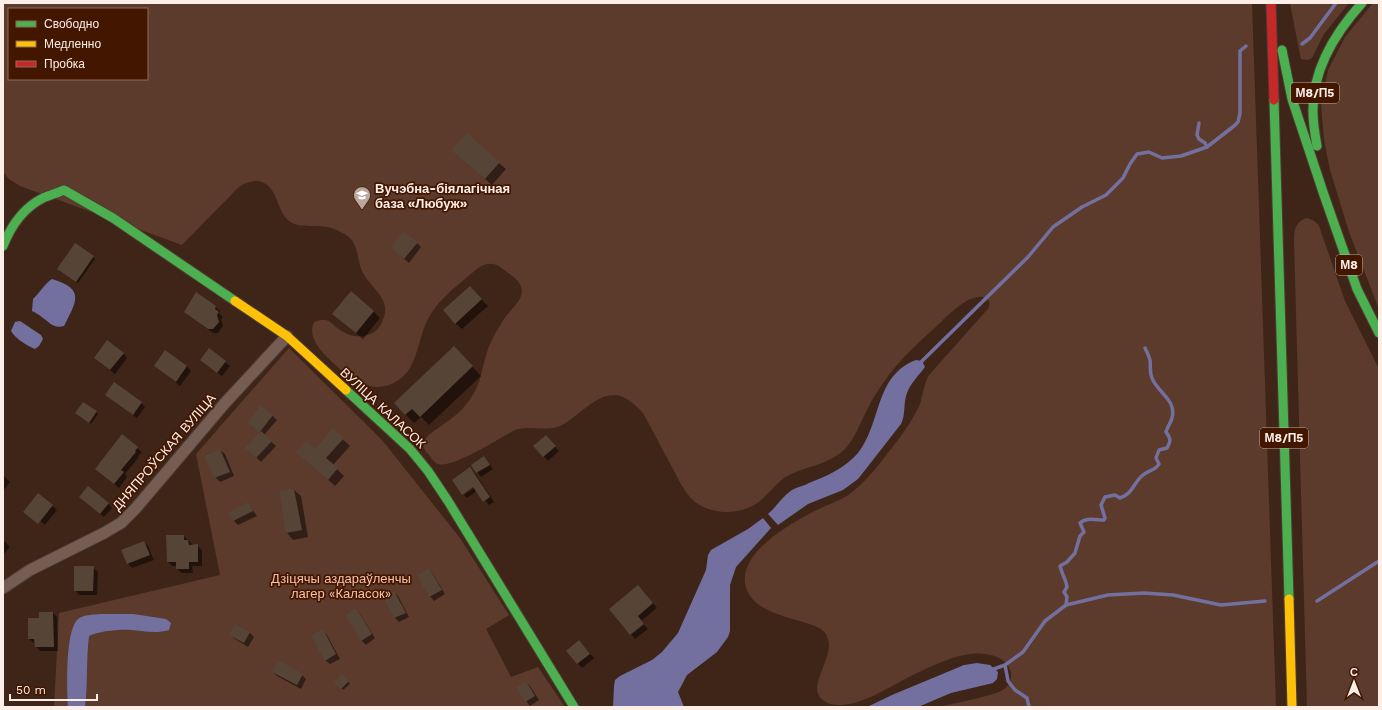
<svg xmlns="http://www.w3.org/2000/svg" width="1382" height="710" viewBox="0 0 1382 710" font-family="'Work Sans',sans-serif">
<rect width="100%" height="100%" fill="#3f2518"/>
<g fill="#5c3b2c" fill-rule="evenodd">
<path d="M3,3H1252L1276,707H937C957,703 977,699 996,693C1011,689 1017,673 1004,661C994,653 976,652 964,655C945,659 925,669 907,678C886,689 854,710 830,704C796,691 842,656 825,633C821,627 812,625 806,623C784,616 749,610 745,583C741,553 786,526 809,514C821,507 835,503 847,496C865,483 878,466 891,449C902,435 913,420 920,404C923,394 924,384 929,375L986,311C989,308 991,304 988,300C976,288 950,313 942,321C922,340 899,359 884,382C878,390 872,399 868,408C861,421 855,439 844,450C825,467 803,466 784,478C775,485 768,494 760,501C741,515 715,516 695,502C684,493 678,478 672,467C662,449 653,431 643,413C616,383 602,395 575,416C571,419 565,424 560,426C545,432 530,425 515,430C500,438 452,469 438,464C434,463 431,457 428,454C424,450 422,445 425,440C428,434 436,430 441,426C451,419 461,412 468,402C481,386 481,371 487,352C489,345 493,338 496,332C499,328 501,323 504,319C509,311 521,302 522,292C522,280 509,274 500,267C493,262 486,263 478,268C462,282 440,297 429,317C420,333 419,352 410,368C407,373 402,378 397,381C371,398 345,375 327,357C318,348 308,335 314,322C318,321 321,319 325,320C331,321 335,327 340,330C350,337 364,339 374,332C379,329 382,323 384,317C390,298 371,288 363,273C356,261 360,243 346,235C341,232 334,228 327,227C316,224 299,229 289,221C275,209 278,182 256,181C253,181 245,183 242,185C235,189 230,197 224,202C210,216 196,231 182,245L20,186L9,179L3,172ZM9,9H147V79H9Z"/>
<path d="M1290,3H1349L1324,34L1312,58L1308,60L1301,59L1300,55Z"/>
<path d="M1373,3H1379V309L1349,232L1330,170L1324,140L1321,104L1328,70L1345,37Z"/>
<path d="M1306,218C1312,219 1315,221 1319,226L1345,301L1379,369V707H1307L1294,241C1294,231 1295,222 1306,218Z"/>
<path d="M289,348L382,440L460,538L509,615L486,629L511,677L538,667L565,707H54L59,613L220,575L196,454Z"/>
</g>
<g fill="#7370a0">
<path d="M52,279C86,289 76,302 64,326C54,329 50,323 43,318C40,315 36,313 32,311L33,299C40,293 44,284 52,279Z"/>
<path d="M20,321L41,335L43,339L39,346L35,349C26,345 16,339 11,331L15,322Z"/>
<path d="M916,360L922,361L925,367C919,375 910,384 907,393C903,403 906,414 901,424L858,479L843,490L808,504L778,525L768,514C776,507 783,496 792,490C797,487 804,486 809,483C827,476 845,468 858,453C882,423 874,376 916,360Z"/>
<path d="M763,518L771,528L736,567L730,585V631L728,637L717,652L687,675L678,692L684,707H613L614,686L615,680L620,676L652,660L662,652L678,633L706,570L708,555L711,550L748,529Z"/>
<path d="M101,614H133L166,619L171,623L169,630C155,634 145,631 131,630C120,629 99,631 89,636C86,659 88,683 85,707H68C67,688 65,634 77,620C83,614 93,615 101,614Z"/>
<path d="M977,663L990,665L998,672L997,679L993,683L951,693L918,707H867L892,695L964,665Z"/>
</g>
<g fill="#0007">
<path d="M460,157L499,163L506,169L492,185Z"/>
<path d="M417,243L421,247L409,263L396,252Z"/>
<path d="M93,257L95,259L78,283L60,271Z"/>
<path d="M476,294L488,306L462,329L455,323Z"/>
<path d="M215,307L220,311L219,313L223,317L221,319L223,326L218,333H213L185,312Z"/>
<path d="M373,311L380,318L363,339L333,314Z"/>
<path d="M209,350L230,366L222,376L206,364Z"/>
<path d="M123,353L127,358L115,374L99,362Z"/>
<path d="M463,357L481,376L429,425L421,417L414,423L395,404Z"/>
<path d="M155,366H187L191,371L180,386Z"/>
<path d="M111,399L141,403L145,407L137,418Z"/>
<path d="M262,406L277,420L264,435L276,446L261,462L251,452L260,433L252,427Z"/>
<path d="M96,412L98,414L91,424L78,415Z"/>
<path d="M333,430L350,446L333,465L344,476L335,486L297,452L315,450Z"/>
<path d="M550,441L559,451L548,461L535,446Z"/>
<path d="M137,448L142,452L138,456L139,457L125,474L127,477L119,488L101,473Z"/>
<path d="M220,450L225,454L234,476L220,482L215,477Z"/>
<path d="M484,457L493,469L481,477L472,465Z"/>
<path d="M470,469L475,473L494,502L489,505L477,491L467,498L464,495L478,485Z"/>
<path d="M3,475L10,482L3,491Z"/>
<path d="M294,490L301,496L308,537L293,540L287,533L280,492Z"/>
<path d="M84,501L108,503L112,508L104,517Z"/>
<path d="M248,504L257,516L238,525L234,521L230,513Z"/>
<path d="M53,506L57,510L45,525L30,513Z"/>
<path d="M184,536L193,545H197L202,550V566H192L193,573H182L177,569V566H172L168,562Z"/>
<path d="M3,540L10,547L3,555Z"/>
<path d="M144,542L148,546L154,560L132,568L128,564Z"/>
<path d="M93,567L98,572L97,595H79L75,590Z"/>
<path d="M429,569L433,574L445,594L434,601L430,596Z"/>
<path d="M638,586L657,608L641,621L648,629L635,639L610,609Z"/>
<path d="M394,592L398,596L409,617L399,622L395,618Z"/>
<path d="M356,609L360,614L375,638L366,645L361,640Z"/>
<path d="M53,613L57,617L58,651H40L36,646L35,643H34L29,639L40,619Z"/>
<path d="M236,626L250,633L254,637L248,647L235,639L230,635Z"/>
<path d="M323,631L327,635L340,659L330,664L325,660Z"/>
<path d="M583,646L594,658L582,668L567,651Z"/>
<path d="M273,672L302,675L306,679L301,689L277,676Z"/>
<path d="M342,675L350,684L343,690L335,682Z"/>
<path d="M526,682L530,686L539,700L530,706L526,701L517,687Z"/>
</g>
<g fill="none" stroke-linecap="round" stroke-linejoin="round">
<g stroke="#7370a0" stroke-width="3.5">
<path d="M1302,44L1310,38L1336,3"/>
<path d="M1199,123L1197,135L1199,139L1205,143L1207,147"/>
<path d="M919,364L1028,257L1053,227L1082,207L1106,195L1123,178L1130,164L1137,154L1149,152L1162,158L1181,156L1207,147L1234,126L1238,122L1240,113V51L1246,46"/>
<path d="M1317,601L1379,561"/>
<path d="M1066,605L1067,597L1064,592L1067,587C1066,580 1062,574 1060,566L1067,562L1075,553L1080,536L1084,532L1080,523C1086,517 1096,520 1104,520L1105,518L1101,505L1105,497L1115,495L1120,498C1133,494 1133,483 1143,475C1148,470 1155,471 1159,464L1156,458L1159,450L1167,448C1171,441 1171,439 1166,432C1167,428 1171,422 1172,418C1177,400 1157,392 1152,378C1149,371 1151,366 1150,360C1149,356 1147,352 1145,348"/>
<path d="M1005,665L1008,681L1015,690L1027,698L1029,707"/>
<path d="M991,670L1005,665L1023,652L1045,621L1066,605L1108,595L1144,593L1173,595L1221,605L1265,601"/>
</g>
</g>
<g fill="#564436">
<path d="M467,133L500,162L485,179L451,150Z"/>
<path d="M403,231L418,242L404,259L390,248Z"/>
<path d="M75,243L94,256L76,282L57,269Z"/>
<path d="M470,286L482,299L455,324L443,310Z"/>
<path d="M351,291L374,311L356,333L332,314Z"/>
<path d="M196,292L216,306L215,309L219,312L217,315L219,322L213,329H208L184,312Z"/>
<path d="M107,340L124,353L110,370L94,358Z"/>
<path d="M454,346L473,366L420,417L412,409L405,415L394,403Z"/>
<path d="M209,348L226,361L217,373L200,360Z"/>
<path d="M165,350L187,366L176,382L154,366Z"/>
<path d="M114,382L142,402L133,415L105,395Z"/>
<path d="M83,402L97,411L89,423L75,413Z"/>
<path d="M261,405L273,415L259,433L247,422Z"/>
<path d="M333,428L344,438L326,458L338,468L328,480L296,452L306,441L315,449Z"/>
<path d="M261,431L272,441L256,458L245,448Z"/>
<path d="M122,434L138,447L135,451L136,452L121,470L124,472L114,484L95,469Z"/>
<path d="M546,435L556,446L543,457L533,446Z"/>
<path d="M220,449L230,472L214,478L204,456Z"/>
<path d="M484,456L490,465L476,473L471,465Z"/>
<path d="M470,467L490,497L483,502L473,487L462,495L452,480Z"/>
<path d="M88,486L109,503L100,514L79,497Z"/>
<path d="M294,489L302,530L286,533L279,491Z"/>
<path d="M38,493L53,505L38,524L23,512Z"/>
<path d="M248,502L253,511L233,521L228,513Z"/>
<path d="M166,535H184V540H188L189,545L198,544V562H189V569H176V562H167Z"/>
<path d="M144,541L150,555L127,564L121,550Z"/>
<path d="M74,566H94L93,591H74Z"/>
<path d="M429,568L442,590L429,597L417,575Z"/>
<path d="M638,585L653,603L638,616L644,624L630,635L609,609Z"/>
<path d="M394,591L406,613L394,618L383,597Z"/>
<path d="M356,608L372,634L361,641L345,615Z"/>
<path d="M39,612H53L54,647H35L34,639H28V618H39Z"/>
<path d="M235,624L250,632L244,643L229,635Z"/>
<path d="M323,629L336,654L325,661L311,636Z"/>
<path d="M579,640L590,654L577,664L566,651Z"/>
<path d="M278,660L303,674L297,685L272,672Z"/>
<path d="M342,674L349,681L341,689L334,682Z"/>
<path d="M526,681L535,696L525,702L516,687Z"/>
</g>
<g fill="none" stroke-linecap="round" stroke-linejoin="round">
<g stroke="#4e3d35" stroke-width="13">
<path id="street" d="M3,588L30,570L104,533L121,523L136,508L225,403L287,336"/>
</g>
<g stroke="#4e3d35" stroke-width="11">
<g id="fast">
<path d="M1282,50L1292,99L1324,195L1357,289L1379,333"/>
<path d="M1274,100L1289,599"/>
<path d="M1317,146C1315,135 1313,124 1313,112C1312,71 1335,33 1362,3"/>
<path d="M3,246C11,226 23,208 43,198C50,195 57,193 64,190L113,218L235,301"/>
<path d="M346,390L410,449L428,471L448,501L574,707"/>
</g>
</g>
<g stroke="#4e3d35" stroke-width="11">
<g id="slow">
<path d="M235,301L287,336L346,390"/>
<path d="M1289,599L1292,707"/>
</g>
</g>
<g stroke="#4e3d35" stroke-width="11">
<path id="jam" d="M1271,3L1274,100"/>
</g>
<use href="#street" stroke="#755d53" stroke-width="11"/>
<use href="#fast" stroke="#4caf50" stroke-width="9"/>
<use href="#slow" stroke="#ffc107" stroke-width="9"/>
<use href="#jam" stroke="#c62828" stroke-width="9"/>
</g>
<defs>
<g id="university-pin" transform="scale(0.9)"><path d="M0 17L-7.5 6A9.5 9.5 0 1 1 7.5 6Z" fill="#baa89f" stroke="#431600"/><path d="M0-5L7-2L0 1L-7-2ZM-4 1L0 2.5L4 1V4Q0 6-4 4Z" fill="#fff"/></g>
</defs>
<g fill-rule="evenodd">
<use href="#university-pin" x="362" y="195"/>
</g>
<g text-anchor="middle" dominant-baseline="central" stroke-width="3.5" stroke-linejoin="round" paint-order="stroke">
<g fill="#431600" stroke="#c5ada2" stroke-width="1">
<rect x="1291" y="83" width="48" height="20" rx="3"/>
<rect x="1336" y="255" width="26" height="20" rx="3"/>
<rect x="1260" y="428" width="48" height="20" rx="3"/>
</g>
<g font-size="12" font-weight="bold" fill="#fdeee7">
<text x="1315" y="93">М8/П5</text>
<text x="1349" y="265">М8</text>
<text x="1284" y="438">М8/П5</text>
</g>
<g font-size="13" font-weight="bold" fill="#fdeee7" stroke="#431600" text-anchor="start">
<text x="375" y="188">Вучэбна-біялагічная<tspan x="375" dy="15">база «Любуж»</tspan></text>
</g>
<g font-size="13" fill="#fdeee7" stroke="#431600">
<text transform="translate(383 408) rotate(43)">ВУЛІЦА КАЛАСОК</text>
<text transform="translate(164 452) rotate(-49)">ДНЯПРОЎСКАЯ ВУЛІЦА</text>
</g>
<g font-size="13" fill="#f8c3ad" stroke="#431600">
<text x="341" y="578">Дзіцячы аздараўленчы<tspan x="341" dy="15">лагер «Каласок»</tspan></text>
</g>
</g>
<rect width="1382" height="710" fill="none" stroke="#fdeee7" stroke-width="8"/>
<rect x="8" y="8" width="140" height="72" fill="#431600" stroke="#8d6c5c"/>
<rect x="16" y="21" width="20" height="6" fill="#4caf50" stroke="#8d6c5c"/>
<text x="44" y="28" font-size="12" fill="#fdeee7">Свободно</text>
<rect x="16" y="41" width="20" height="6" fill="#ffc107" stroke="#8d6c5c"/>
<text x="44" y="48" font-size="12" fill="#fdeee7">Медленно</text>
<rect x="16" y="61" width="20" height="6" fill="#c62828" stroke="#8d6c5c"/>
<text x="44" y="68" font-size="12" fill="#fdeee7">Пробка</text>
<g transform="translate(1354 682)" stroke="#431600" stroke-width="3" paint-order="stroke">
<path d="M0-3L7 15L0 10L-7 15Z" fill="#fdeee7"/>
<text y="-6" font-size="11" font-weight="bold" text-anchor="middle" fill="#fdeee7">С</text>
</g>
<path d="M10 694v6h87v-6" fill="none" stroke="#fdeee7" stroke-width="2"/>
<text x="16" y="694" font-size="12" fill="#fdeee7" stroke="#431600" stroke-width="3" paint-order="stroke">50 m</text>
</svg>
